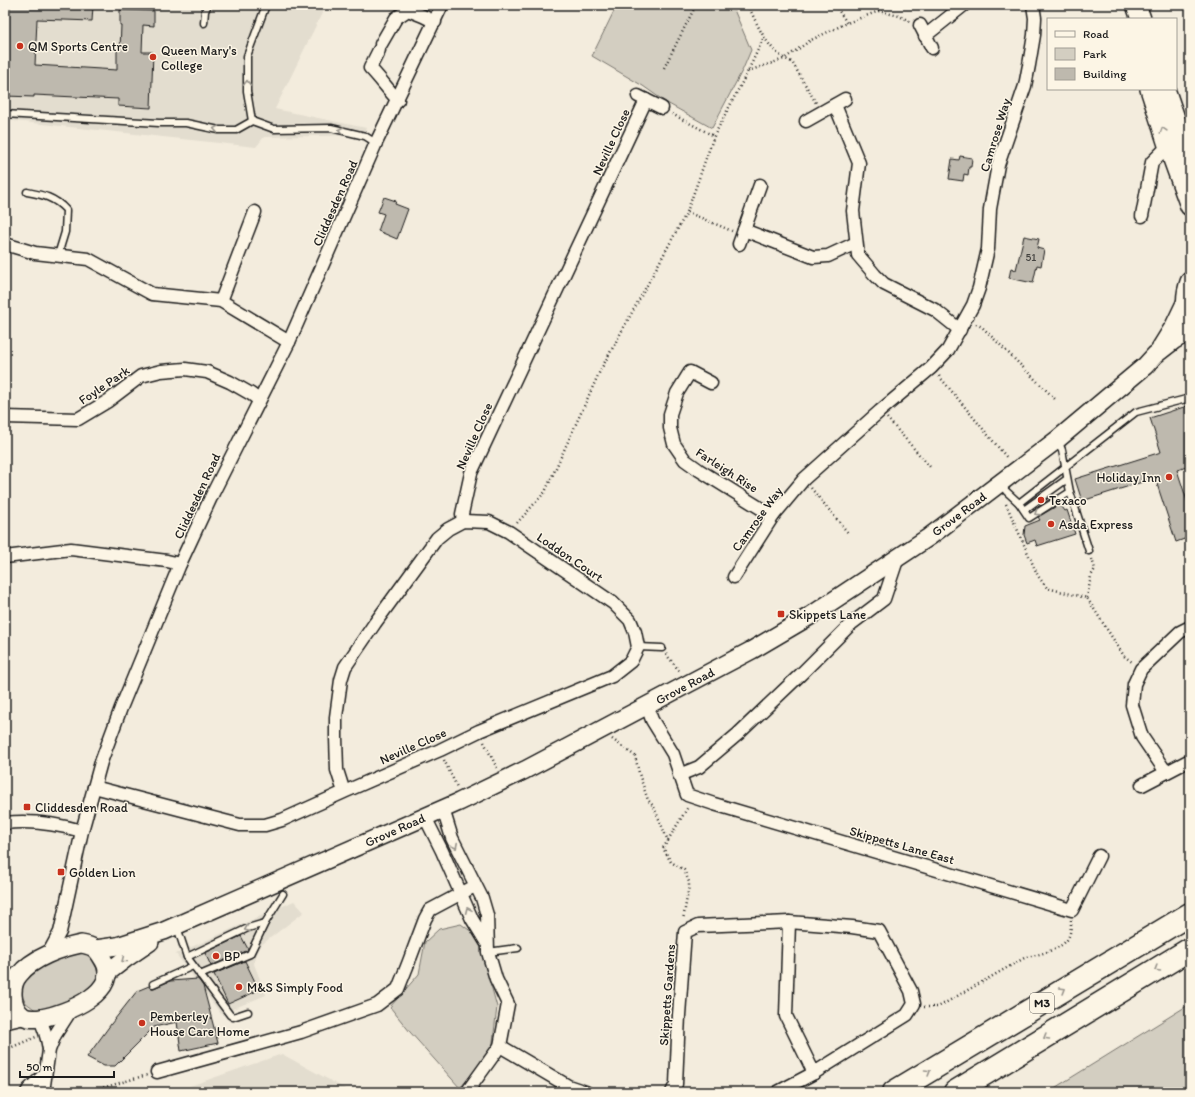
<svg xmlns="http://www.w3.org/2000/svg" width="1195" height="1097" viewBox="0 0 1195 1097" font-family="Itim,sans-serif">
<rect width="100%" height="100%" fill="#f3ecdd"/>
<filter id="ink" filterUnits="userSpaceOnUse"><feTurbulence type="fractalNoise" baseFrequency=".025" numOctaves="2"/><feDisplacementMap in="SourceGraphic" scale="8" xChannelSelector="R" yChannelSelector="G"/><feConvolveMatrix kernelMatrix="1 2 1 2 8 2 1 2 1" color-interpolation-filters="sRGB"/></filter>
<g filter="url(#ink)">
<g fill="#e3ddcf">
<path d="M5,5H326L275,109L366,128L363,135L264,137L256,147L5,120Z"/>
<path d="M294,901L304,912L261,945L255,958L254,964L266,995L221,1014L176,954Z"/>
<path d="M282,1054L351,1092H172H173Z"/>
</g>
<g fill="#d3cec1" stroke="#78756e">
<path d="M617,5H732L751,50L743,69L712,128L667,103L643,86L592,56Z"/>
<path d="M461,924L480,938L489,978L497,1007L492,1050L460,1088L410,1032L390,1007L419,974L425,942L439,929Z"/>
<path d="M88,950L99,963L98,981L89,990L58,1007L37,1011L26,1003L21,995L23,982L29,972L56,954Z"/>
<path d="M1190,1004V1092H1048Z"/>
</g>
<g fill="#beb9ae" stroke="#1c1c1c">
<path d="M5,5H87V6H93L92,21L37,19L35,65L117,70V50H120L121,25H120V10L154,11V26L143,25L142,52H153L151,108L118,106V99L34,95V97L5,96Z"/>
<path d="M960,156L972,158L971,167H969L968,175L964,174L963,181L949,179L952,159L959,160Z"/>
<path d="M384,197L396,201L395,204L408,209L397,239L378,231L384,214L378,212Z"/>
<path d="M1024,236L1039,239L1037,248L1044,250L1041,266L1037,265L1033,283L1009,278L1011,268L1016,270Z"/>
<path d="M1190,405V466L1177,470L1190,510V537L1176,542L1155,478L1082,501L1075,479L1161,452L1150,418Z"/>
<path d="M1053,495L1055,496L1033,510L1032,509Z"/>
<path d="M1060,504L1065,511L1067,510L1075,534L1037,546L1035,540L1027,543L1024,535L1025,526L1040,520L1038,517Z"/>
<path d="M241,936L248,949L247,951L211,966L205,953Z"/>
<path d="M245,961L259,990L228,1004L214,974Z"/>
<path d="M198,979L203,986L218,1043L181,1051L177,1022L154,1027L115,1066H104L87,1057L111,1024L137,991L149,986L152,988H154L170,981Z"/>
</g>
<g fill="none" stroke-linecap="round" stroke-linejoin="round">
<g stroke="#1c1c1c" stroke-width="9">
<g id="lane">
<path d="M204,23L205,11L208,5"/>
<path d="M5,114L159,123H186L219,130H236L252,121L274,129L331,128L365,136L376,143"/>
<path d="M252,121L247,91V56L266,5"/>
<path d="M27,192C43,195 54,197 66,210L65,232L58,255"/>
<path d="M1001,483L1006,491L1019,503L1029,518L1070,492L1062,450L1058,440"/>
<path d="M1070,492L1089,551"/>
<path d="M1019,503L1136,412L1190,398"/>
<path d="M1024,510L1067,479"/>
<path d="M638,647L662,648"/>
<path d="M177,927L187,957L230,1015L233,1017L248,1012"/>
<path d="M488,952L518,948"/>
<path d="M187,957L248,928L265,923L283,894"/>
<path d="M200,975L250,954L265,923"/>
<path d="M153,984L193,966"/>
</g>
</g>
<g stroke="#1c1c1c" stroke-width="15">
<g id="street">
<path d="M920,25L932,48"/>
<path d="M925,36L964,5"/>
<path d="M381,44L396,18L408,10L423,16L435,22"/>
<path d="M379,50L370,68C380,78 388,90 398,100"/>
<path d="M638,96L662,108"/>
<path d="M835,105L859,163L853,211L858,255L875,275L884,284L935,310L960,330"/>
<path d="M806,121L845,99"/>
<path d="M1142,216L1152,162L1162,152L1169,148"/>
<path d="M744,230L813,257L828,256L856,243"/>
<path d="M5,244L35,253L88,259L152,294L221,301L289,342"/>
<path d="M739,244L760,185"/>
<path d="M221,301L255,212"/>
<path d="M711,383L690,372L677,393L670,414V428L674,444L685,460L699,470L773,516"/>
<path d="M5,417L78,419L108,401L141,376L161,371L185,369L207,372L230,382L251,394L259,400"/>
<path d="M463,521L462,514L471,473L646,100"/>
<path d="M5,557L71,549L167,561L180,564"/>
<path d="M734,577L773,516L804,479L880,411L931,368L948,350L973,305L979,288L988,249L990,209L998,165L1025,86L1029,65L1034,35L1035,18L1033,5"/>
<path d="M647,706L652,720L673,754L687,795L714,804L1072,910L1099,856"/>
<path d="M1166,772L1142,737L1132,705L1134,684L1141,669L1180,632L1190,627"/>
<path d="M679,775L699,767L738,734L801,674L851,624L884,599L898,557"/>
<path d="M1142,785L1190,760"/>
<path d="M94,787L240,825H265L282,820L344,792L337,770L336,737V717L341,680L345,667L375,623L437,538L448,529L463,521L489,522L509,532L613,603L630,620L635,632L638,647L631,661L612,676L479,731L440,750L344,792"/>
<path d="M443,809L452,838L482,898L487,915L488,952L496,979L508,1004L500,1046L467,1092"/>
<path d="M425,817L442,851L472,919L486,942"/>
<path d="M5,823C31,820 57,824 82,831"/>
<path d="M789,922L786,1016L814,1073"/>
<path d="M48,954L60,932L63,919L82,831L101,762L121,708L180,564L213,493L289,342L376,143L442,5"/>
<path d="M39,1018C45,1029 47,1037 49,1049"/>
<path d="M500,1046L568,1086L586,1092"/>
<path d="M157,1072L301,1032L377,1005L398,989L408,964L425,919L430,910L475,886"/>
<path d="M27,1092L29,1089L44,1075"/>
<path d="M43,1092L49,1050L55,1035L71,1010"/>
<path d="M672,1092L676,1084L679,1015L685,932L698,926L789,922L852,927L879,931L911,991L914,1004L907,1015L814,1073L778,1092"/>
</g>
</g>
<g stroke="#1c1c1c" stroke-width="20">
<g id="secondary">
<path d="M1161,347L1174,326L1186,301"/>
<path d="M81,944C93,946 96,948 102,958C125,991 65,1014 41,1018C36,1019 27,1019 23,1016C11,1008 10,985 19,975C32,958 61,948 81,944Z"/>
<path d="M96,949L117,946L164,931L459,802L525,770L752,650L810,616L929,537L1058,439L1145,366L1155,355L1173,341L1190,331"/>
<path d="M107,973L125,959L150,942"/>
<path d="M5,1020L22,1016"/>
</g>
</g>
<g stroke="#1c1c1c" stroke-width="22">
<g id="primary">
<path d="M1136,5L1141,19"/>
<path d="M1150,89L1169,148L1190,206"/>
<path d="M1165,89L1190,162"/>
<path d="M1190,282C1186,293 1185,305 1190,316"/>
</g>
</g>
<g stroke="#1c1c1c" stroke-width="25">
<g id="highway">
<path d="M894,1092L1190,914"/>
<path d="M955,1092L1190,949"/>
</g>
</g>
<g stroke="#1c1c1c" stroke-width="2.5" stroke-dasharray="1 3" stroke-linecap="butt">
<path d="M748,5C758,26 768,53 792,62L816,103"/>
<path d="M835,5L847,23"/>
<path d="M664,68L696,5"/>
<path d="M748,71L784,59L811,40L847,23L879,11L899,16L910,21"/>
<path d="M672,114L714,136"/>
<path d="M687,212L732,231"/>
<path d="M976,324L982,327L1055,399"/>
<path d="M939,376L1008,459"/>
<path d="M887,418L931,468"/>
<path d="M811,488L849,534"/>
<path d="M1006,504L1038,576L1047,588L1087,598L1124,656L1132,662"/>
<path d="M517,523L545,492L600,371L687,212L714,136L748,71L764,37"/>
<path d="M1087,598L1091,576L1095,569L1092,559"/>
<path d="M666,654L680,672"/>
<path d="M612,739L635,756L640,777L648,800L654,807L668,841L663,848L671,862L684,870L689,882V886L683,920"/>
<path d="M484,742L497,768"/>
<path d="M444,760L457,787"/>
<path d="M668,840L688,807"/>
<path d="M924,1007H938L1026,957C1038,955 1065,949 1069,936C1071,931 1071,925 1071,920"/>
<path d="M5,1050L36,1037"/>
<path d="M88,1092L147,1075"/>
</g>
<use href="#lane" stroke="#fcf5e5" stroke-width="6"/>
<use href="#street" stroke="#fcf5e5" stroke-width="12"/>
<use href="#secondary" stroke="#fcf5e5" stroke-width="17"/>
<use href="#primary" stroke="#fcf5e5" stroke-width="19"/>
<use href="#highway" stroke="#fcf5e5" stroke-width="22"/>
</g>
<defs><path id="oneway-chevron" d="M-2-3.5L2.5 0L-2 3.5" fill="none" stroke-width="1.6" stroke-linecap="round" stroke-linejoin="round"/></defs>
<g stroke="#97938b">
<use href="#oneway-chevron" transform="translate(247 83) rotate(-91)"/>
<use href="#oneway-chevron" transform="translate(216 129) rotate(-170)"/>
<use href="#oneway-chevron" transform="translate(341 130) rotate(-168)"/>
<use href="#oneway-chevron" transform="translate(1163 130) rotate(-108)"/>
<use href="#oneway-chevron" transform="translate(1037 513) rotate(148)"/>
<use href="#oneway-chevron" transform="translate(455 846) rotate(63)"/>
<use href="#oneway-chevron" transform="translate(468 910) rotate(-114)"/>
<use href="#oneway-chevron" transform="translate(247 929) rotate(159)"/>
<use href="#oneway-chevron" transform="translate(124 960) rotate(142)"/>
<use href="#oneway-chevron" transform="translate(1157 969) rotate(149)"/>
<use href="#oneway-chevron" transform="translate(1063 990) rotate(-31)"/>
<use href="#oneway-chevron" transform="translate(1046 1037) rotate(149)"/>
<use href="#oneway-chevron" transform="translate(928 1072) rotate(-31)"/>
</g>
</g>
<g fill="#c8321e" stroke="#fcf5e5" stroke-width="1.5">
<circle cx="20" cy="46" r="4"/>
<circle cx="153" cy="57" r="4"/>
<circle cx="1169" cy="477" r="4"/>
<circle cx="1041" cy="500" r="4"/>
<circle cx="1051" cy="524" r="4"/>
<rect x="777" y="610" width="8" height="8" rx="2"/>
<rect x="23" y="803" width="8" height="8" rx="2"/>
<rect x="57" y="868" width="8" height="8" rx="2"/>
<circle cx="216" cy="956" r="4"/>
<circle cx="239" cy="987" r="4"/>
<circle cx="142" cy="1023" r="4"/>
</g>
<g text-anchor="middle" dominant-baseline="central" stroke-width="3" stroke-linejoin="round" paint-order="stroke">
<g font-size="11" fill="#444340">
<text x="1031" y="257">51</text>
</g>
<rect fill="#fcf5e5" stroke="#5f5d58" stroke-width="1" x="1030" y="993" width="24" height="20" rx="3"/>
<g font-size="12" font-weight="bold" fill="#1c1c1c">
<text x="1042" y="1003">M3</text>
</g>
<g font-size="13" fill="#1c1c1c" stroke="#fcf5e5" text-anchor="start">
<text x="28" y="46">QM Sports Centre</text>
<text x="161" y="50">Queen Mary's<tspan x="161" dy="15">College</tspan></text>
<text x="1161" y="477" text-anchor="end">Holiday Inn</text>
<text x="1049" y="500">Texaco</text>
<text x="1059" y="524">Asda Express</text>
<text x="789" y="614">Skippets Lane</text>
<text x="35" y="807">Cliddesden Road</text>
<text x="69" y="872">Golden Lion</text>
<text x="224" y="956">BP</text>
<text x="247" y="987">M&amp;S Simply Food</text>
<text x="150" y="1016">Pemberley<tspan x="150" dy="15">House Care Home</tspan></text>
</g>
<g font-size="13" fill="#1c1c1c" stroke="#fcf5e5">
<text transform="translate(995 135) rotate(-73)">Camrose Way</text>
<text transform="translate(611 142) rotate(-65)">Neville Close</text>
<text transform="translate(335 203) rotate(-66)">Cliddesden Road</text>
<text transform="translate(104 385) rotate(-34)">Foyle Park</text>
<text transform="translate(474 436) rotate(-66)">Neville Close</text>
<text transform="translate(727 470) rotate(33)">Farleigh Rise</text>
<text transform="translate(197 496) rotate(-65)">Cliddesden Road</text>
<text transform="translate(959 514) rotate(-37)">Grove Road</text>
<text transform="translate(757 519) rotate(-54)">Camrose Way</text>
<text transform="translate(570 557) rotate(34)">Loddon Court</text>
<text transform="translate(685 686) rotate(-28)">Grove Road</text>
<text transform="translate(413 746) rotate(-24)">Neville Close</text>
<text transform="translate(395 830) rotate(-24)">Grove Road</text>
<text transform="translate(902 845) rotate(16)">Skippetts Lane East</text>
<text transform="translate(667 995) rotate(-86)">Skippetts Gardens</text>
</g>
</g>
<rect width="1195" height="1097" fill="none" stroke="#fcf5e5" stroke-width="20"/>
<rect x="10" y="10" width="1175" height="1077" fill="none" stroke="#1c1c1c" stroke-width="1.5" filter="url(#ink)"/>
<rect x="1047" y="18" width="130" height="72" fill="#fcf5e5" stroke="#a29e95"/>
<rect x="1055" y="31" width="20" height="6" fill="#fcf5e5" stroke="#a29e95"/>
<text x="1083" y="38" font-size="12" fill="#1c1c1c">Road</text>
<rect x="1055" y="48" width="20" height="12" fill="#d3cec1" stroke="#a29e95"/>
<text x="1083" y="58" font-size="12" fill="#1c1c1c">Park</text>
<rect x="1055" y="68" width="20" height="12" fill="#beb9ae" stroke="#a29e95"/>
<text x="1083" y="78" font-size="12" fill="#1c1c1c">Building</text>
<path d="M20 1071v6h94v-6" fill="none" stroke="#1c1c1c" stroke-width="2"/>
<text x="26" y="1071" font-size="12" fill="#1c1c1c" stroke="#fcf5e5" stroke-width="3" paint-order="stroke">50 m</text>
</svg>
